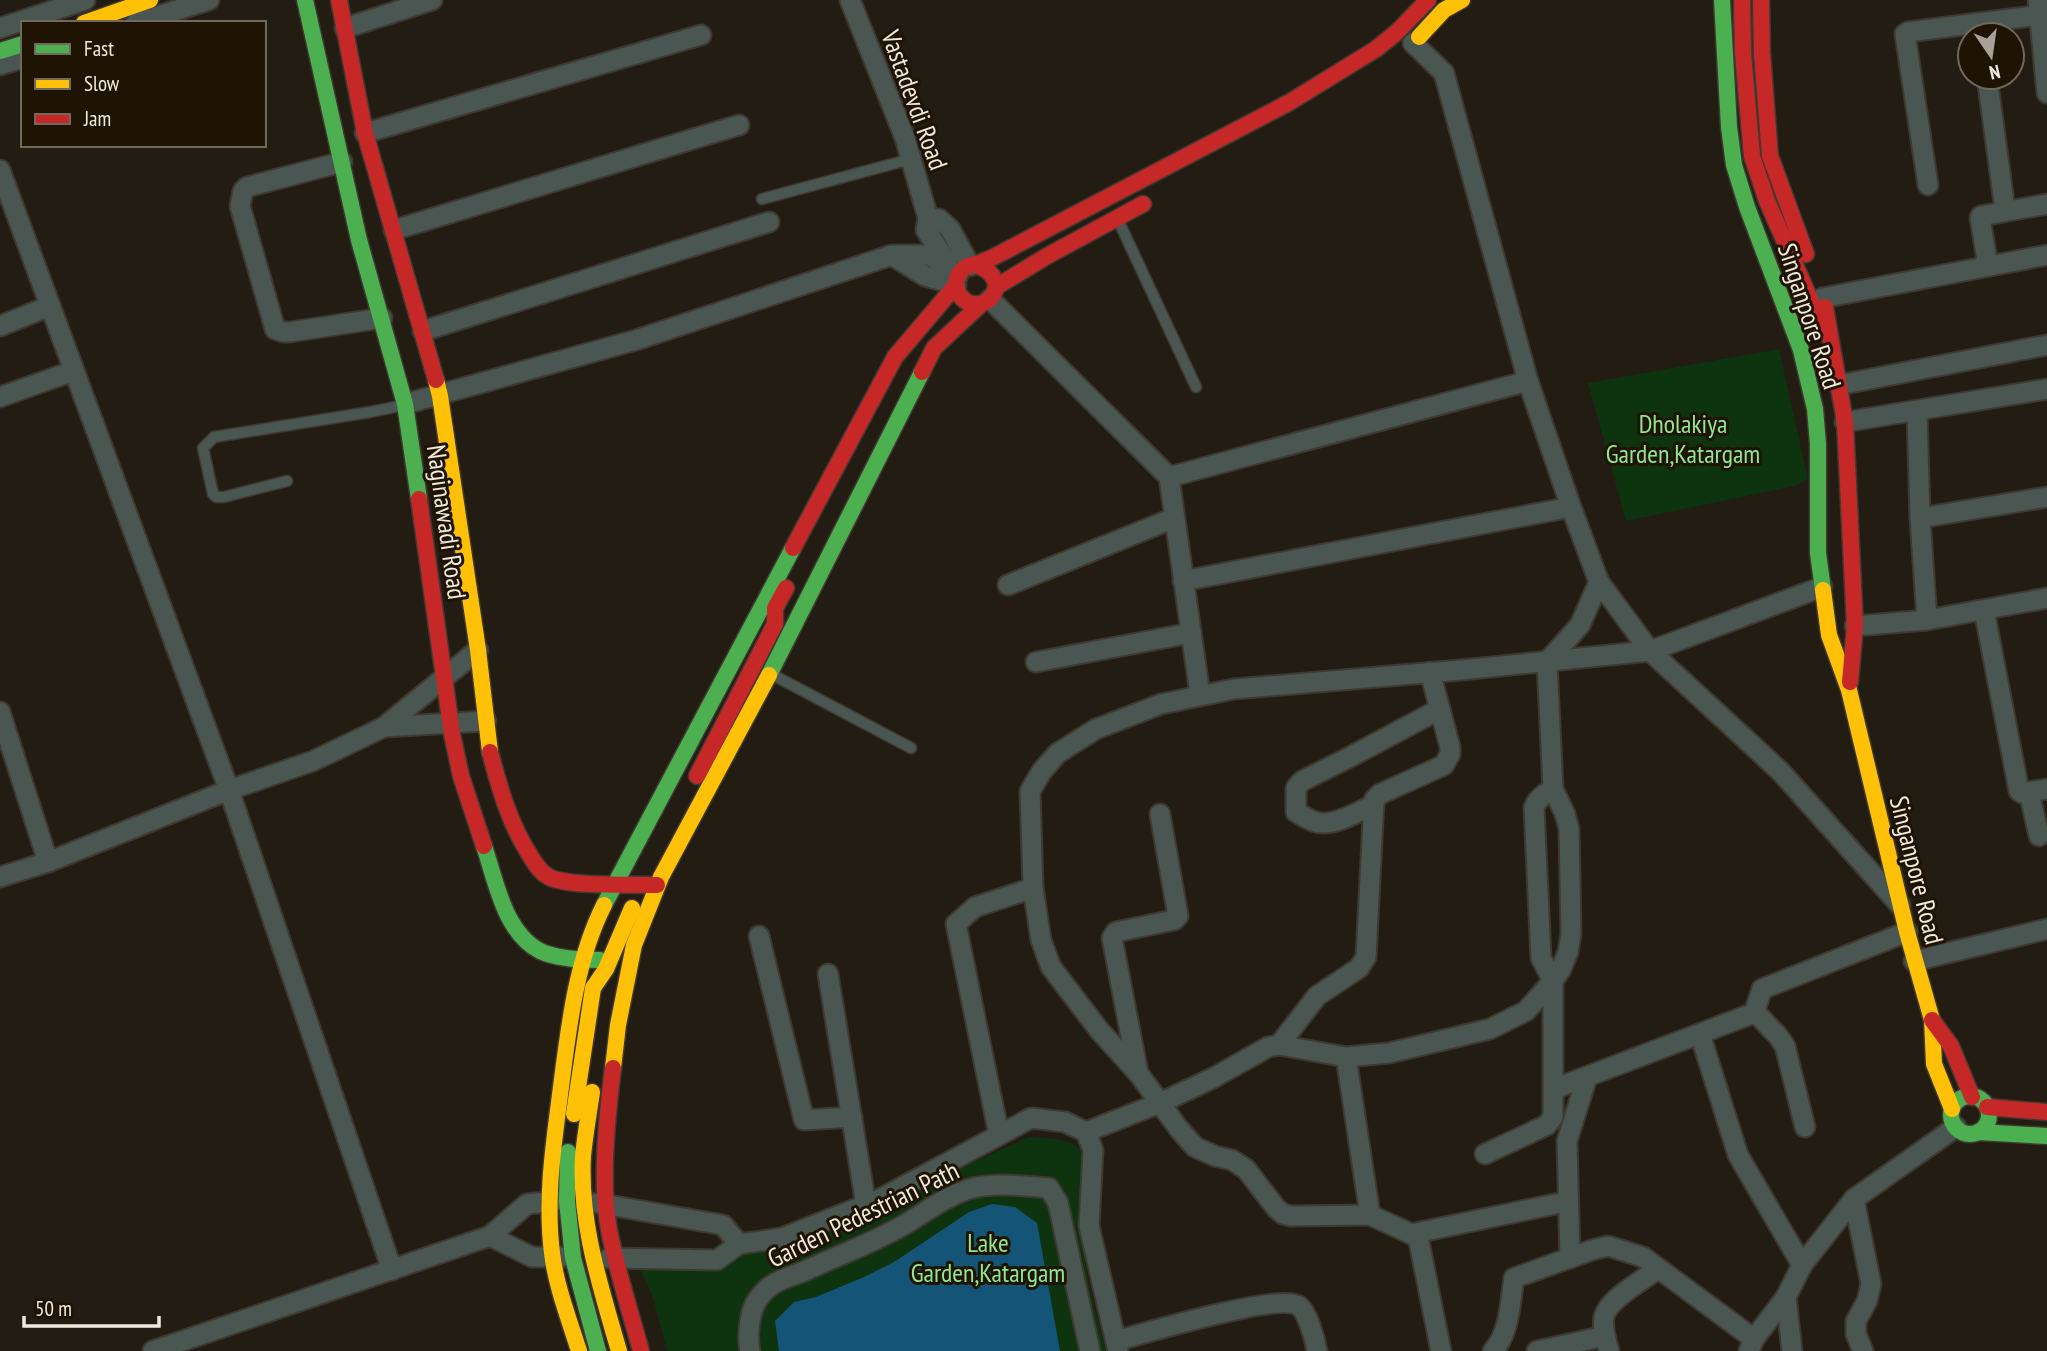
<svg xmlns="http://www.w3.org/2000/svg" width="2047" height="1351" viewBox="0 0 2047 1351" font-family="'PT Sans Narrow',sans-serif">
<rect width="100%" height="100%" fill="#231c13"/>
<g fill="#0d330f">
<path d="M1779,349L1808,479L1795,486L1626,521L1588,383Z"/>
<path d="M1029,1137C1050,1138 1067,1138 1084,1151L1078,1215L1089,1285L1106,1351H667L652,1294L640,1269L641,1255L655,1249L707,1252L773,1251Z"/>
</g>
<path fill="#145476" d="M992,1204L1015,1207L1037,1223L1060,1351H779L775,1321L794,1302L816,1297L864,1277L894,1262L969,1212Z"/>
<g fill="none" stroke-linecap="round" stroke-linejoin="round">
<g stroke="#3e3931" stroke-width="13">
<g id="lane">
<path d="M762,199L911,159"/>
<path d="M1119,222L1196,387"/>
<path d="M287,481L224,497H216L213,494L203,448L214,437L370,412L405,405"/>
<path d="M775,676L911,748"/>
</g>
</g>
<g stroke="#3e3931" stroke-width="23">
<g id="street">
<path d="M850,0L905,138L928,218L926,230L947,262"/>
<path d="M2038,0L2047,93"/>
<path d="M136,23L209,0"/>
<path d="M0,28L85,0"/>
<path d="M345,28L432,0"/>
<path d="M1413,43L1444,73L1528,381L1571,507L1599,582L1650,651L1780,771L1900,905"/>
<path d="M0,65L23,58"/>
<path d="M1987,77L2005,210"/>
<path d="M365,133L701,35"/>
<path d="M342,162L247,187L243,191L240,206L275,329L283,332H290L382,318"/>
<path d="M0,170L229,790L392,1270"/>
<path d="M1928,185L1905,34L1908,32L2040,15"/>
<path d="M928,218L939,219L950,229L970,266"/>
<path d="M394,230L739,125"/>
<path d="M893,256L925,276L956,285"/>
<path d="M1988,266L1980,218L1981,216L2047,204"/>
<path d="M1822,298L2047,255"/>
<path d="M990,299L1169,477L1528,381"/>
<path d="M0,326L50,306"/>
<path d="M423,331L769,222"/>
<path d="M1839,385L2047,345"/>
<path d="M0,397L73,371"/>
<path d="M405,404L636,340L892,255H929L958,275"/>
<path d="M1917,411L1920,518L1927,620"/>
<path d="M1845,422L2047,389"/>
<path d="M1169,477L1200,695"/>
<path d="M1920,518L2047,497"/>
<path d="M1183,581L1571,507"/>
<path d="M1008,585L1174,518"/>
<path d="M1984,610L2019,791L2022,793L2047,789"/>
<path d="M1855,626L1927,620L2047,598"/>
<path d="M1036,662L1191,633"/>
<path d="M0,712L48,862"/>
<path d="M384,727L486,721"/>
<path d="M2029,792L2039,836"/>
<path d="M1374,805C1359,811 1340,823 1324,823C1314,824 1305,817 1296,812V788L1302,781L1350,757L1440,709"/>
<path d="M0,877L48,862L229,790L313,761L384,727L478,650"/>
<path d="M759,936L804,1120L852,1117"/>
<path d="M1914,961L2047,929"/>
<path d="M828,974L866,1205"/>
<path d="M1755,1012L1778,1036L1785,1046L1805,1127"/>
<path d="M1700,1034L1738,1155L1802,1265"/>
<path d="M1279,1045L1317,996L1359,968L1366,957L1374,800L1380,794L1444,765L1450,754V747L1430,672"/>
<path d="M1346,1057L1370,1215"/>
<path d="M1138,1073L1112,938L1116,932L1174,920L1178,916L1160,814"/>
<path d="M1554,1089L1754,1013L1762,989L1907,932"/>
<path d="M1086,1132L1160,1103L1213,1078L1268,1047L1279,1045L1346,1057L1389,1053L1490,1029L1526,1011L1553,981L1561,969L1568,952L1571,934L1569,829L1565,814L1553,789L1547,662L1580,625L1599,582"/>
<path d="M999,1135L956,924L975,907L1033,888"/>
<path d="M1485,1154L1547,1125L1553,1117V981L1541,958L1534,807C1538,798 1544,794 1553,789"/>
<path d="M1854,1199L1871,1284L1867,1301L1856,1321V1334L1863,1351"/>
<path d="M597,1203L723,1225L739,1244"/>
<path d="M1411,1234L1560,1203"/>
<path d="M490,1236L532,1257H561"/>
<path d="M609,1258L717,1260L739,1244L782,1238L878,1200L1031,1118L1065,1122L1086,1132L1093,1150L1089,1226L1118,1351"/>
<path d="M1570,1258L1567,1141L1587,1077"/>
<path d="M1786,1297L1792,1351"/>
<path d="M1116,1341C1145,1333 1279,1293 1299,1306C1308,1313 1315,1340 1317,1351"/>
<path d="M153,1351L490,1236L527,1204L556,1201"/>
<path d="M750,1351C747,1337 749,1311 758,1299C772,1279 787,1279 807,1270C839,1255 873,1243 904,1225C926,1212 944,1197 969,1189C992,1182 1025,1186 1049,1188L1058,1203L1090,1351"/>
<path d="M1441,1351L1418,1237L1370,1215L1291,1216L1283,1214L1276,1208L1246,1169L1232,1160L1215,1156L1195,1147L1179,1129L1138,1073L1099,1030L1051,967L1041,940L1033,888L1030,791L1042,771L1058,753L1096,729L1161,704L1234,689L1461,670L1650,651L1822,587"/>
<path d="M1493,1351C1510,1332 1510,1303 1514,1278L1592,1250L1608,1246L1643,1257L1754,1339"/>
<path d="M1537,1351L1605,1336"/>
<path d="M1609,1351C1606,1340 1602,1329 1604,1317C1607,1300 1644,1279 1658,1269"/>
<path d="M1749,1351L1754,1339L1786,1297L1802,1265L1854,1199L1956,1127"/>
</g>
</g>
<g stroke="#3e3931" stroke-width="19">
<g id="fast">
<path d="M305,0L359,240L405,404L419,499"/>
<path d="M1722,0L1729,127L1734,165L1747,207L1801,350L1815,409L1818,444V553L1823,590"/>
<path d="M0,51L23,44"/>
<path d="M769,675L922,372"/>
<path d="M484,846C496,881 504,932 540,951C557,959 581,960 600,960"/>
<path d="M604,905L793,548"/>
<circle cx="1970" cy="1115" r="19"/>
<path d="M1978,1132L2047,1136"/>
<path d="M568,1152L567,1201L573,1258L598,1351"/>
</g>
</g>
<g stroke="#3e3931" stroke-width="19">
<g id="slow">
<path d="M84,23L150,0"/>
<path d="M1419,37L1444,10L1462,0"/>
<path d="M436,380L440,396L478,650L490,752"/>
<path d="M1823,590L1829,635L1849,690L1907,932L1932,1020L1934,1064L1952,1109"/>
<path d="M613,1068L618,1025L634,945L661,877L769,675"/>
<path d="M592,1092C589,1113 585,1135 583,1156C579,1223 601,1288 619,1351"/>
<path d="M574,1114L593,988L606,969L632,908"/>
<path d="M579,1351C569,1319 556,1286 552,1253C545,1197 554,1142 561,1087C569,1025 576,961 604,905"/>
</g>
</g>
<g stroke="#3e3931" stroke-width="19">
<g id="jam">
<path d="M339,0L365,133L436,380"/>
<path d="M1742,0L1743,53L1752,156L1767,201L1817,315L1828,326"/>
<path d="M1761,0L1762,53L1770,156L1806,254"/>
<path d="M977,265C1018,282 982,319 962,298C952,288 955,272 968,266C973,264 979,264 984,261C993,258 1001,253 1009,249L1290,102L1376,49L1397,32L1428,0"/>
<path d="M996,287L1047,256L1143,204"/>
<path d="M1825,307L1845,422L1855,626L1850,682"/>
<path d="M922,372L934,348L980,305"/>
<path d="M419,499L452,734L461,776L484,846"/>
<path d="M793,548L895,357L956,285"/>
<path d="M490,752C500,790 510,825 531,857C536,865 541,873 549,877C568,887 633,884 657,885"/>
<path d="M697,776L775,624V608L786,588"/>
<path d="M1932,1020L1951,1046L1972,1097"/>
<path d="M613,1068C607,1116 600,1183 609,1230C617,1271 630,1311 641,1351"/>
<path d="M1987,1107L2047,1112"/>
</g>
</g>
<use href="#lane" stroke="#4a5652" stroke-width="10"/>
<use href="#street" stroke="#4a5652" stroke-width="19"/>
<use href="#fast" stroke="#4caf50" stroke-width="16"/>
<use href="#slow" stroke="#ffc107" stroke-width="16"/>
<use href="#jam" stroke="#c62828" stroke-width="16"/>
</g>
<g text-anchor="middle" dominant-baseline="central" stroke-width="6" stroke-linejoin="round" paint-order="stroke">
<g font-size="26" fill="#f1e9de" stroke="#1f1404">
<text transform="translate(915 100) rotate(70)">Vastadevdi Road</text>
<text transform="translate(1810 316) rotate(72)">Singanpore Road</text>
<text transform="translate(447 522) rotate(82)">Naginawadi Road</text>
<text transform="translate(1917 870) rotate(76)">Singanpore Road</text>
<text transform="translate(863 1214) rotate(-26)">Garden Pedestrian Path</text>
</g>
<g font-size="26" fill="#8fe790" stroke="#1f1404">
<text x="1683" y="423">Dholakiya<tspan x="1683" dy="30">Garden,Katargam</tspan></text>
<text x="988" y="1242">Lake<tspan x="988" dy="30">Garden,Katargam</tspan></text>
</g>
</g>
<rect x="21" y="21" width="245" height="126" fill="#1f1404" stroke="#73695b" stroke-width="2"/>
<rect x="35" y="44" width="35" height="10" fill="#4caf50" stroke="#73695b" stroke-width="2"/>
<text x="84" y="56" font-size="21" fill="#f1e9de">Fast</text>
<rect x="35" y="79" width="35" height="10" fill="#ffc107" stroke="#73695b" stroke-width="2"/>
<text x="84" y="91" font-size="21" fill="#f1e9de">Slow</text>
<rect x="35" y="114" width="35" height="10" fill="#c62828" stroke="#73695b" stroke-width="2"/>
<text x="84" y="126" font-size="21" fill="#f1e9de">Jam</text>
<g transform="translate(1991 56) rotate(167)"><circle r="33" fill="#1f1404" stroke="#73695b" stroke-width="2"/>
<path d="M0-5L12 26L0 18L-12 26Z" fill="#a9a197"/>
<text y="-10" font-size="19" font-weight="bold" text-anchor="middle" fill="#f1e9de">N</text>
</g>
<path d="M24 1316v10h135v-10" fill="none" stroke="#f1e9de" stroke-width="3.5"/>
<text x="35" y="1316" font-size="21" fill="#f1e9de" stroke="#1f1404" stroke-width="5" paint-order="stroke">50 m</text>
</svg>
